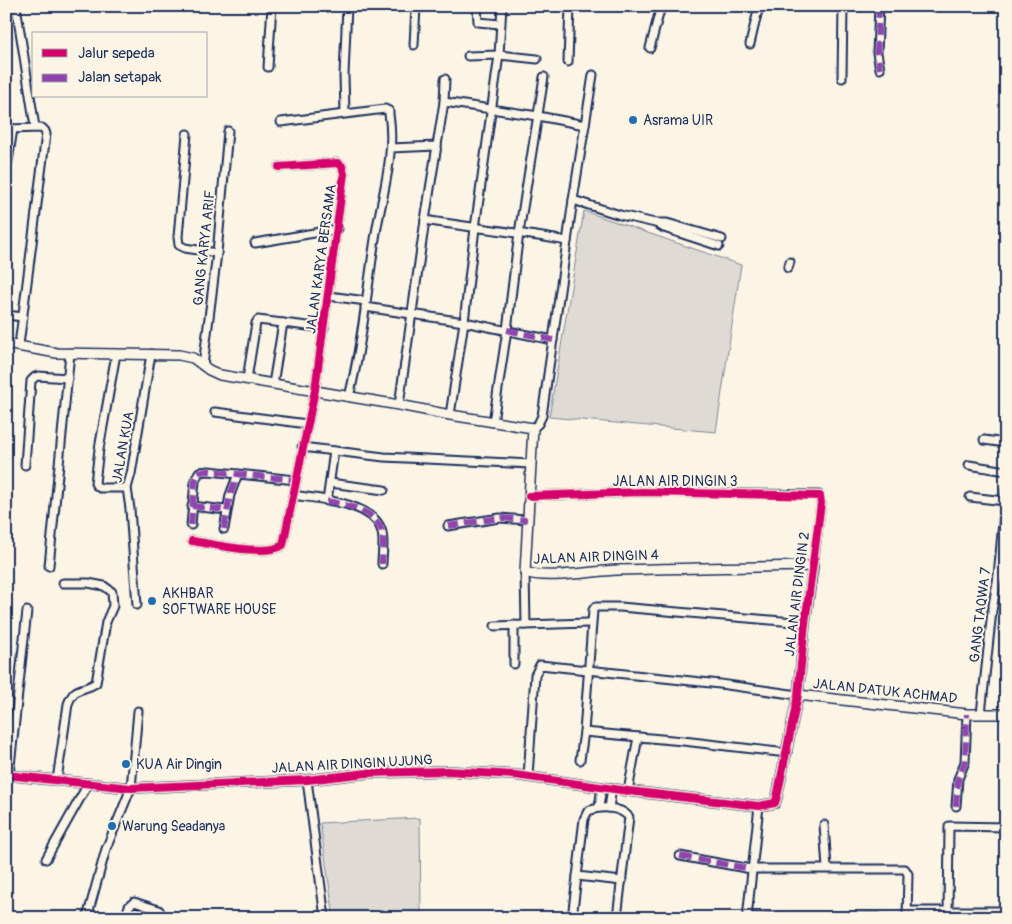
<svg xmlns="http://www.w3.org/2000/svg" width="1012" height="924" viewBox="0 0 1012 924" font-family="Pangolin,sans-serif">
<rect width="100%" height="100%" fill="#fcf5e5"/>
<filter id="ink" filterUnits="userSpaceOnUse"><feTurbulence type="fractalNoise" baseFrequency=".02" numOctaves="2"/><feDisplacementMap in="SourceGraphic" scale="10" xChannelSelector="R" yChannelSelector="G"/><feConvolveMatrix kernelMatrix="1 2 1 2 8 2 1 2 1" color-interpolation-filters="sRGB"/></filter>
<g filter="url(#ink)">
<g fill="#dfdbd4" stroke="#7d8599">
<path d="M584,211L741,265L716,432L549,417Z"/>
<path d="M420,818L421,918H334L320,823Z"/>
</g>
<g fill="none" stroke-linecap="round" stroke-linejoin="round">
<g stroke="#1b2f5e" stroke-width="11">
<g id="minor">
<path d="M16,6L35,127"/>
<path d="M477,6L478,22L500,24"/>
<path d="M879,6L877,53L880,69"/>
<path d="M750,44L759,6"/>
<path d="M414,45L416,6"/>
<path d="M650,48L661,6"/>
<path d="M468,56L499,55L537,59"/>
<path d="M568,62L570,6"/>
<path d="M268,67L272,6"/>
<path d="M842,78L843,6"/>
<path d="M444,102L538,116L585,125"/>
<path d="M345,113L344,75L347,6"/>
<path d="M281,122L385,109L389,111V114C396,155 381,198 375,239C367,291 362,345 349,397"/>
<path d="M6,129L42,128L45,131L46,134L19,345"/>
<path d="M187,134L178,237L179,245L185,248L217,253"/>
<path d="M391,148L437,146"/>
<path d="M6,174L13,129"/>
<path d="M573,200L620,215L655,223H667L722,239"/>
<path d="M425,220C472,228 520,232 567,241"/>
<path d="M656,223L664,228L719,246"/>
<path d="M255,243L338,229"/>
<path d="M788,268L790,262"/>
<path d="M329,296L366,301"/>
<path d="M365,307L464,322L553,340"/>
<path d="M6,315L23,317"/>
<path d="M116,354L99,449L95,483L96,485L100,488H127"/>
<path d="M203,366L217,253L228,131"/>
<path d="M247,379L256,323L258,320L324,328"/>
<path d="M273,384L283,323"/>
<path d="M399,405L425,220L444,102L445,79"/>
<path d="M215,412L307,424"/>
<path d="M450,415L464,322L475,228L499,55L502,6"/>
<path d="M493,422L507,330L519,233L544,77"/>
<path d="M533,428L538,424L542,416L573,200L593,75"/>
<path d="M984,440L1006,443"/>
<path d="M302,447L384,457L531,464"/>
<path d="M25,465L31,381L35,377L38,376L68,378"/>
<path d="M969,465L1006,471"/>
<path d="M330,483L384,490"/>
<path d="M293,495C318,499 371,502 381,529C385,539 382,554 382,564"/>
<path d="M529,496L643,492L819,495L821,503L813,566"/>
<path d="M970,497L1005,501"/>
<path d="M327,501L334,451"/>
<path d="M192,506L226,510"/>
<path d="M191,525L195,481L199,472L209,471L296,480"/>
<path d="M448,526L500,518L527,520"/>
<path d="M224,529L230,495L238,474"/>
<path d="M192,541C213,544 267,557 283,545L315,390L344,174L342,166L338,163L279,167"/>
<path d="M49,566L70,353"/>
<path d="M525,572L526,625"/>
<path d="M998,576L1006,577"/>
<path d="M137,605L130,509L127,488L131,474L151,354"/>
<path d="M514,625V664"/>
<path d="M495,626L588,623"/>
<path d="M981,714L992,611L998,576L1006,490"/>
<path d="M584,732L683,741L787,753"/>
<path d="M580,760L584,732L593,610L595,607H620L805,623"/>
<path d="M9,775L27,611"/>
<path d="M528,776L535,675L540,665L720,684L798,695"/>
<path d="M57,780L68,704C75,685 82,692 96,683L106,622L113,606L112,592L104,586L88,583H63"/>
<path d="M307,780L325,918"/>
<path d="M628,791L638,737"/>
<path d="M956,806L958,779L965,762L967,714"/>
<path d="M599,807L602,787"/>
<path d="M609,808L612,788"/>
<path d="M824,825L827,868"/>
<path d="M680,856L751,869H905L908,874L907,918"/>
<path d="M46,859L88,784"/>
<path d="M577,876L622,881"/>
<path d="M907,911H1006"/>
<path d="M747,917L795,918"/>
<path d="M87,918L106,849L131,788L138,711"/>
<path d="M125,918L129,906L134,902L159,910L162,915L161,918"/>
<path d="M572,918L584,819L588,811C600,806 619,806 629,817L617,918"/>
<path d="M747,918L759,806"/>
<path d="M840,918H879"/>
<path d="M948,918L949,826L1006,827"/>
<path d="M1005,918L1006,900"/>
</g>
</g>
<g stroke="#1b2f5e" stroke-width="12">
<g id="tertiary">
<path d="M6,344L57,353L179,355L193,358L209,370L220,375L399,405L450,415L533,428L525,572C546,580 592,571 617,570C682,568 747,567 813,566L805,623L798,695L777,797L775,803L759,806L628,791L515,775L447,771L367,773L307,780L131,788L6,775"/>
<path d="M798,695L967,714H1006"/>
</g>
</g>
<use href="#minor" stroke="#fcf5e5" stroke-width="7"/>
<use href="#tertiary" stroke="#fcf5e5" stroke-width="9"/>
<g stroke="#8e44ad" stroke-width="6" stroke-dasharray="12 6" stroke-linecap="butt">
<path d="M879,6L877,53L880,69"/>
<path d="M507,330L553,340"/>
<path d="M327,501C346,505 373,509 381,529C385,539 382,554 382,564"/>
<path d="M192,506L226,510"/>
<path d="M191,525L195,481L199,472L209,471L296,480"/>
<path d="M448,526L500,518L527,520"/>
<path d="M224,529L230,495L238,474"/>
<path d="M956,806L958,779L965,762L967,714"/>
<path d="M680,856L751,869"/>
</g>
<g stroke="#fcf5e5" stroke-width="11">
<g id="cycleway">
<path d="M192,541C213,544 267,557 283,545L315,390L344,174L342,166L338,163L279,167"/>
<path d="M6,775L131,788L307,780L367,773L447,771L515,775L628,791L759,806L775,803L777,797L798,695L805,623L821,503L820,496L643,492L529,496"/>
</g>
</g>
<use href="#cycleway" stroke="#d6006c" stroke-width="8"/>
</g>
</g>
<g fill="#1f6fb2" stroke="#fcf5e5" stroke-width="2">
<circle cx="633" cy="120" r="5"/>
<circle cx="152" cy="601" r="5"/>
<circle cx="126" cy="764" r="5"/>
<circle cx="112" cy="826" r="5"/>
</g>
<g text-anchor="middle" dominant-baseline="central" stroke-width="4" stroke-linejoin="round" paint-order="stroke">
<g font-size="14" fill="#1b2f5e" stroke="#fcf5e5" text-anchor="start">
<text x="643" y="120">Asrama UIR</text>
<text x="162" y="593">AKHBAR<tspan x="162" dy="16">SOFTWARE HOUSE</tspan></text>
<text x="136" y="764">KUA Air Dingin</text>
<text x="122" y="826">Warung Seadanya</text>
</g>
<g font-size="14" fill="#1b2f5e" stroke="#fcf5e5">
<text transform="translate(204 248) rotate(-84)">GANG KARYA ARIF</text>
<text transform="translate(321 259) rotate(-82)">JALAN KARYA BERSAMA</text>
<text transform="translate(123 447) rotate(-80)">JALAN KUA</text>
<text x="675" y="481">JALAN AIR DINGIN 3</text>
<text transform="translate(596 557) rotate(-2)">JALAN AIR DINGIN 4</text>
<text transform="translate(797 594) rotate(-83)">JALAN AIR DINGIN 2</text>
<text transform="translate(980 615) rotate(-83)">GANG TAQWA 7</text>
<text transform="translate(885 691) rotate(6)">JALAN DATUK ACHMAD</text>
<text transform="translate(352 764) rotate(-3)">JALAN AIR DINGIN UJUNG</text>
</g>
</g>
<rect width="1012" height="924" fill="none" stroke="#fcf5e5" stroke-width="25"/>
<rect x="12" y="12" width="987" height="899" fill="none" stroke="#1b2f5e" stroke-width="2" filter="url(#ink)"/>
<rect x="32" y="32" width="175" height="65" fill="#fcf5e5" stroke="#a2a6af"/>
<rect x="42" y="49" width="25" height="8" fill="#d6006c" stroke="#a2a6af"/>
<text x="78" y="58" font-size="15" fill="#1b2f5e">Jalur sepeda</text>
<rect x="42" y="74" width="25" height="8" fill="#8e44ad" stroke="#a2a6af"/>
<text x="78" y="82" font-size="15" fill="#1b2f5e">Jalan setapak</text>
</svg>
